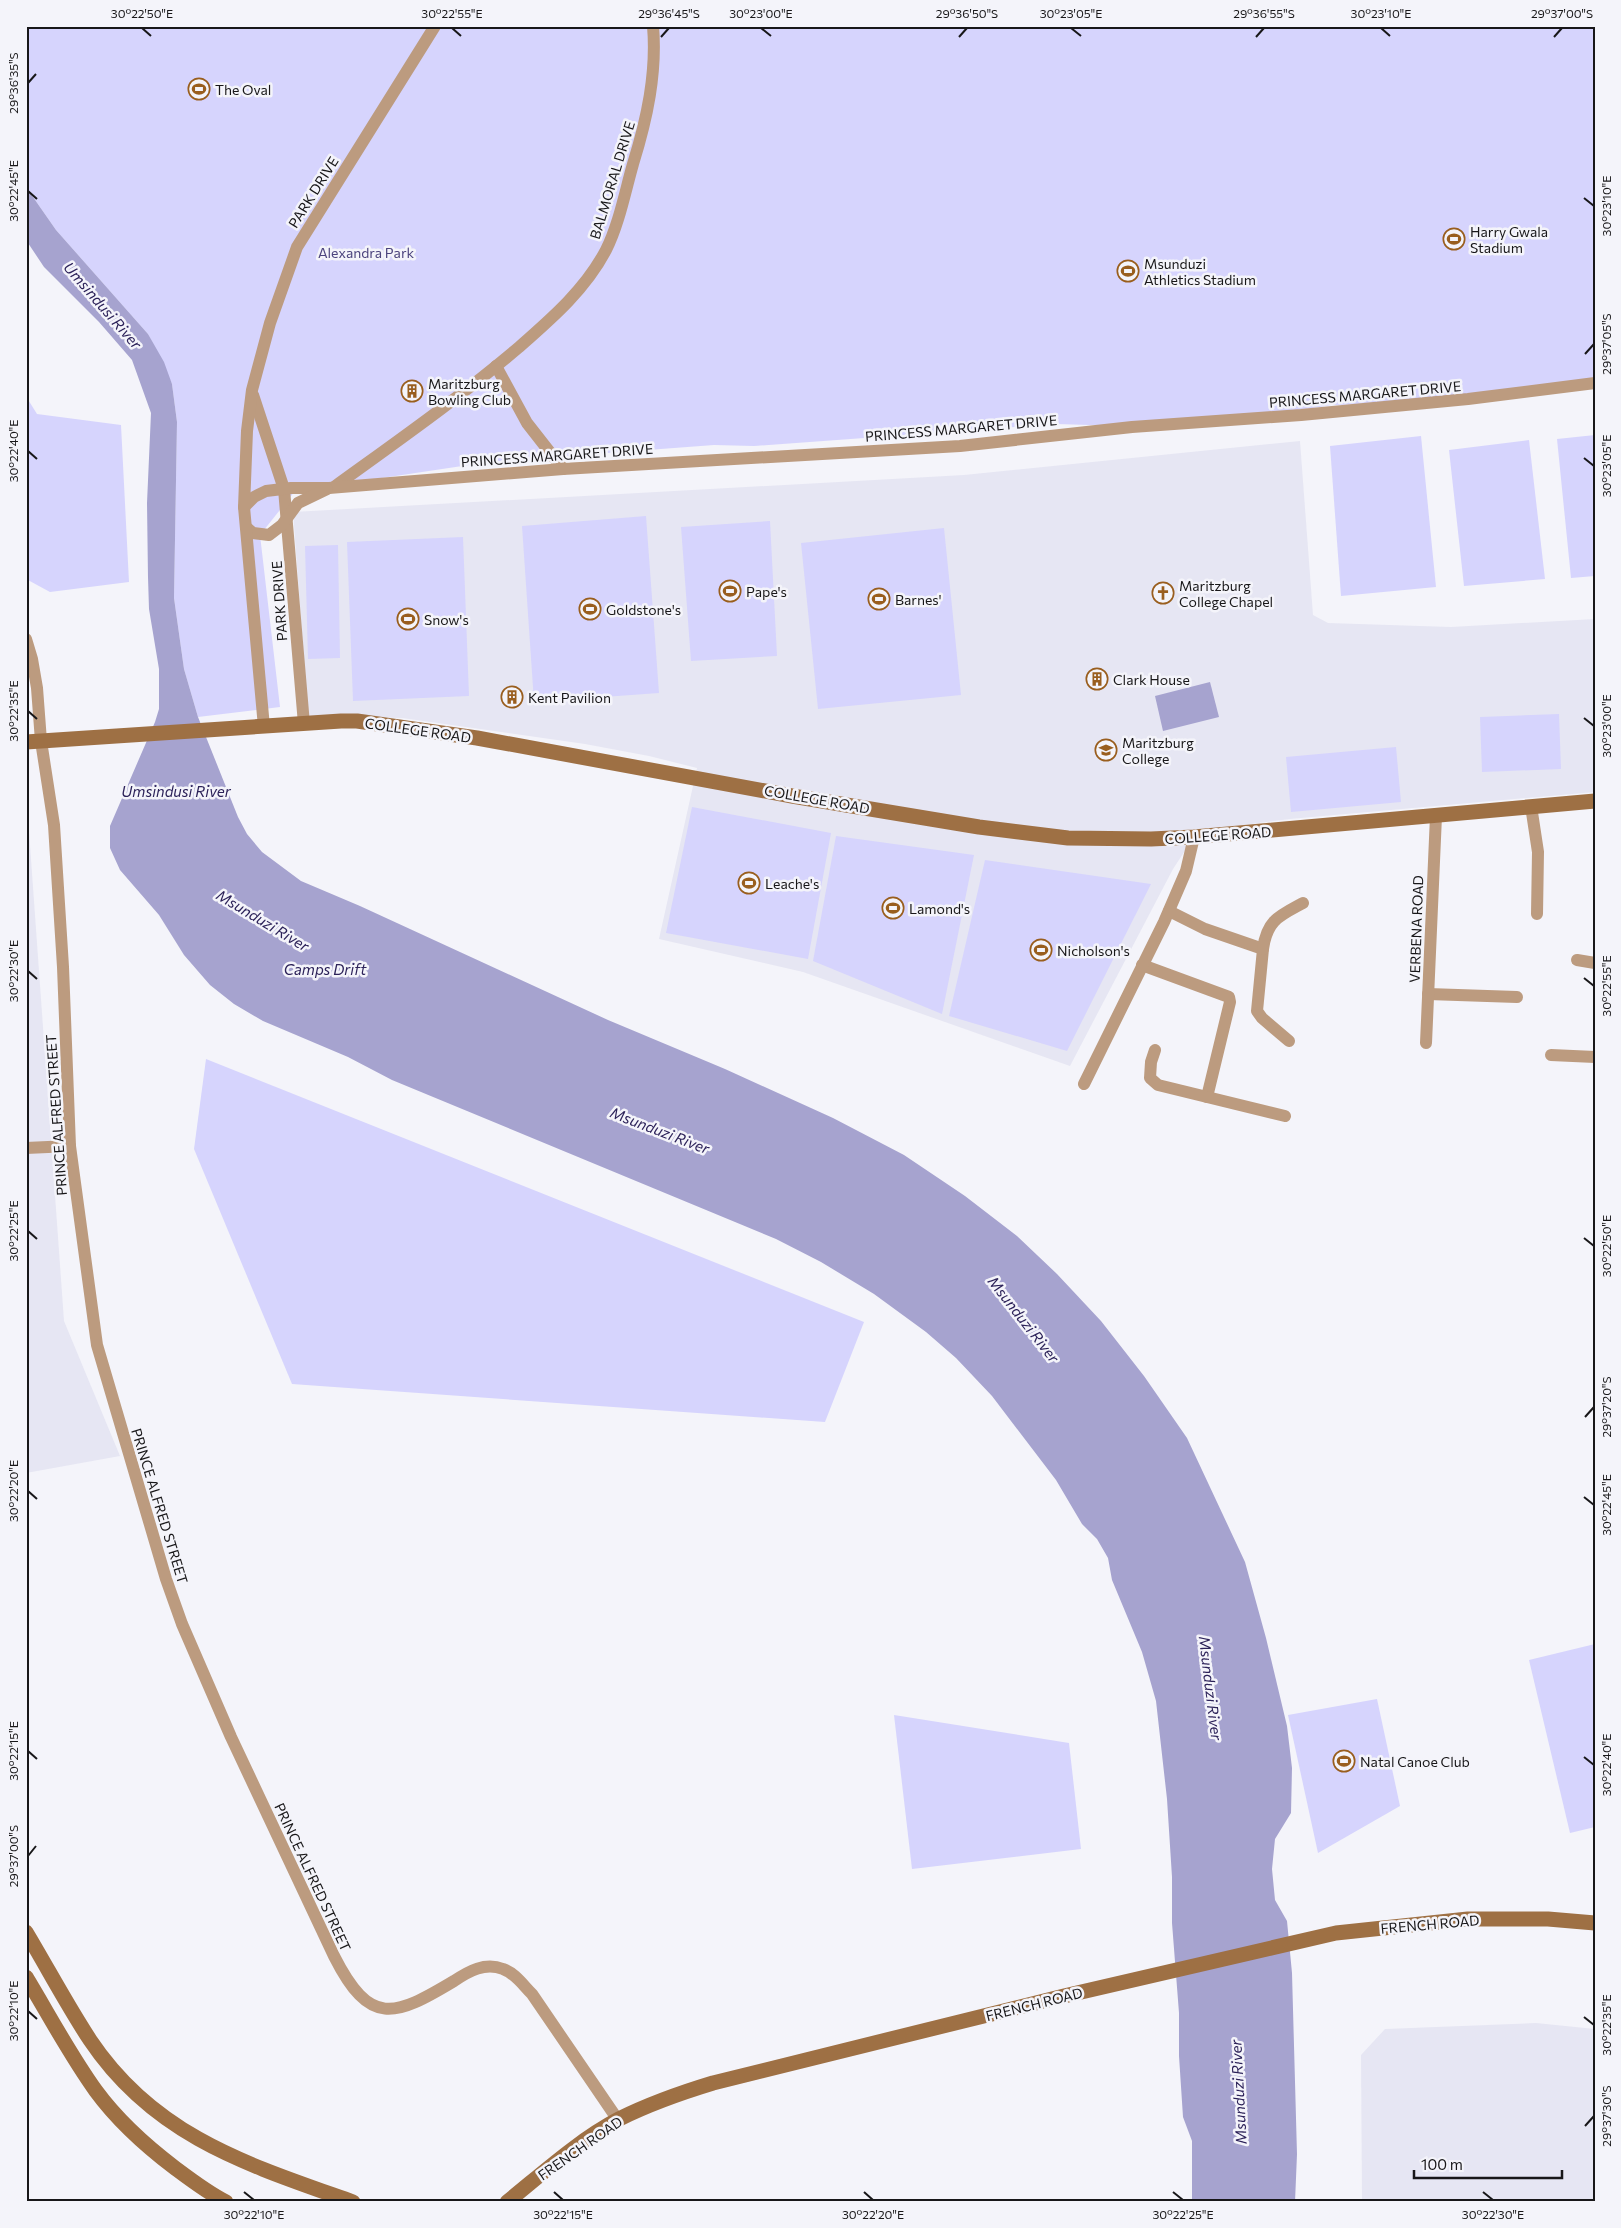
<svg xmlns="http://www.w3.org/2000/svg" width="1621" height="2228" viewBox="0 0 1621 2228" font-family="Commissioner,sans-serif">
<rect width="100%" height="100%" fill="#f4f4fa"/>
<g fill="#e6e6f3">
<path d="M1300,441L1313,615L1328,623L1451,627L1595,619V792L1290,819L1198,831L1173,869L1070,1066L803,972L659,939L697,768L649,756L585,744L402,718L308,716L293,512L964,475Z"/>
<path d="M26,789L64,1321L120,1456L26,1473Z"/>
<path d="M1536,2023L1595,2029V2202H1362L1361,2055L1385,2029Z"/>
</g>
<g fill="#d6d4fd">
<path d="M26,26H1595V380L1463,403L1331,405L1191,428L1056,424L754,446L714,445L489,462L295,491L260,535L280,707L198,717L184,669L174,598L177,422L172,384L148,334L56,230L26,187Z"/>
<path d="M26,372L27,398L37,414L121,425L129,582L50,592L26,579Z"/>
<path d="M1595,435V576L1571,578L1557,439Z"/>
<path d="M1421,436L1436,587L1341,596L1330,446Z"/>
<path d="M1529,440L1545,579L1464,586L1449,450Z"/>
<path d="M646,516L659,693L534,702L522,526Z"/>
<path d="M770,521L777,656L691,661L681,527Z"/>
<path d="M944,528L961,695L818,709L801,543Z"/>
<path d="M463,537L469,696L353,701L347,542Z"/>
<path d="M338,545L340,658L308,659L305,546Z"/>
<path d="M1559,714L1561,769L1482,772L1480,717Z"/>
<path d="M1396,747L1401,802L1291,812L1286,757Z"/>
<path d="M692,807L831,833L808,959L666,933Z"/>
<path d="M836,836L974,855L942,1014L813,961Z"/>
<path d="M985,860L1151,884L1067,1051L949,1016Z"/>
<path d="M206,1059L864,1322L825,1422L292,1384L194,1149Z"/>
<path d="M1595,1644V1827L1570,1833L1529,1660Z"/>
<path d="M1377,1699L1400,1806L1318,1853L1288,1715Z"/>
<path d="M894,1715L1069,1743L1081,1849L912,1869Z"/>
</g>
<g fill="#a6a3cf">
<path d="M26,187L56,230L148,334L164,362L172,384L177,422L174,598L184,669L198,717L238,817L247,834L262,852L301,881L360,906L608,1020L725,1069L833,1118L904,1155L965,1196L1017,1236L1057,1274L1101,1321L1144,1376L1187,1438L1245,1562L1266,1638L1287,1726L1292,1768L1291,1813L1275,1839L1272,1869L1275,1900L1287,1921L1292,1973L1297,2154L1295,2202H1192V2141L1183,2117L1179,2056V2013L1172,1923V1877L1167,1799L1156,1701L1142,1652L1112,1580L1108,1558L1097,1539L1082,1524L1056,1480L992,1396L956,1358L926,1332L874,1294L821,1262L776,1239L392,1080L348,1057L263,1021L234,1004L210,985L184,955L159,915L120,870L110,848V826L155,722L159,709V669L149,609L148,577L147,503L151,413L132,360L99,322L44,267L26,240Z"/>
<path d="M1210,682L1219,717L1163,731L1155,696Z"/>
</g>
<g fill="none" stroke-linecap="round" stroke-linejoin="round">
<g stroke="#bc9b7f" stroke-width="12">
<path d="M496,366L527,423L563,469"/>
<path d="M253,395L284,489L304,724"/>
<path d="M334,487C396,442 459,398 518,348C551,319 585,290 606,250C619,224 625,192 633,164C647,119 657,73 653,26"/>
<path d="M244,507L254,497L266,491L291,488H329L563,469L960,446L1132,427L1301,415L1468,399L1595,383"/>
<path d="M246,527L253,533L269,535L282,525L298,503L327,489"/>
<path d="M26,639L32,659L37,688L41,741L54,825L63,967L70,1146L97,1345L166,1579L182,1624L231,1737L334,1956C370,2027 394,2017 454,1981C469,1971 485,1962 503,1969C515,1973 523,1985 532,1994L618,2120"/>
<path d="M264,727L244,507L247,431L252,390L270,323L297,247L435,26"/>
<path d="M1531,806L1538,852L1537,914"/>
<path d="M1169,911L1205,929L1263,949L1257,1011L1262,1018L1289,1041"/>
<path d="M1263,949C1267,920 1279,916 1303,903"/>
<path d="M1577,960L1595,963"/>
<path d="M1142,965L1229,997L1230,1002L1207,1097"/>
<path d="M1428,994L1517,997"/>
<path d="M1426,1043L1436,816"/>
<path d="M1155,1050L1151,1062L1150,1078L1158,1085L1285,1116"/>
<path d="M1551,1055L1595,1057"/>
<path d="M1084,1084L1164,922L1186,871L1194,837"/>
<path d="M26,1148L70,1146"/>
</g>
<g stroke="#9e7044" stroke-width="15">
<path d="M26,742L341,721H357L477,738L792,796L979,827L1068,838L1151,839L1194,837L1595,801"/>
<path d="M26,1932C47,1967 67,2005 90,2040C155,2137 249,2165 353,2202"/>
<path d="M26,1977C49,2015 70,2055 96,2091C118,2121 146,2146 175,2168C191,2180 208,2193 226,2202"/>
<path d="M507,2202C543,2173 579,2140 619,2119C649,2104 680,2093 713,2083L1064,1996L1336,1933L1468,1919H1548L1595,1923"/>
</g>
</g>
<path fill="none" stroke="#181719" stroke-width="2" d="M142,28L151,36M452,28L461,36M761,28L771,36M1071,28L1081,36M1381,28L1390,36M661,37L669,28M959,37L967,28M1256,37L1264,28M1554,37L1562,28M28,83L36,74M28,191L37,199M1584,198L1594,206M1585,354L1594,344M28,451L37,459M1584,458L1594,466M28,711L37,719M1584,718L1594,726M28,971L37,979M1584,978L1594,986M28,1231L37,1239M1584,1238L1594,1246M1585,1417L1594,1407M28,1491L37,1499M1584,1497L1594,1505M28,1751L37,1759M1584,1757L1594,1765M28,1856L36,1846M28,2011L37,2019M1584,2017L1594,2025M1585,2126L1594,2116M244,2192L254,2200M554,2192L563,2200M864,2192L873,2200M1173,2192L1183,2200M1483,2192L1493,2200"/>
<defs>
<g id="stadium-ring" transform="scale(1.125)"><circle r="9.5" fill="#f4f4fa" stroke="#995e1e" stroke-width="1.5"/><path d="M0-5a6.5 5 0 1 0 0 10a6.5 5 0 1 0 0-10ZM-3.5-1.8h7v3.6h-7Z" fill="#995e1e"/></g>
<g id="building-ring" transform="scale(1.125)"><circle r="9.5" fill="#f4f4fa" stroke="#995e1e" stroke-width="1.5"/><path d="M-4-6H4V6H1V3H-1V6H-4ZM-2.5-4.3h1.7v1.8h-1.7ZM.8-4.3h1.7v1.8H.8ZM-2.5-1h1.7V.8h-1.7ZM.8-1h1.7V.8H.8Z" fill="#995e1e"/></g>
<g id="church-ring" transform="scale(1.125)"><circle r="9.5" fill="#f4f4fa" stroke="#995e1e" stroke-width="1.5"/><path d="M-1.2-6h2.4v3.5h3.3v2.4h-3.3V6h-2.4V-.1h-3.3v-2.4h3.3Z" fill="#995e1e"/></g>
<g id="school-ring" transform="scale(1.125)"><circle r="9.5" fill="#f4f4fa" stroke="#995e1e" stroke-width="1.5"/><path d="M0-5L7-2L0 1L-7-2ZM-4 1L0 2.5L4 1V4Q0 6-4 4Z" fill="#995e1e"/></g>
</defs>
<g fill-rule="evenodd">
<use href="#stadium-ring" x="199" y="89"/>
<use href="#stadium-ring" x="1454" y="239"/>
<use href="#stadium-ring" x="1128" y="271"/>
<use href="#building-ring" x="412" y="391"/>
<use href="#stadium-ring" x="730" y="591"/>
<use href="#church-ring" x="1163" y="593"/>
<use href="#stadium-ring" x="879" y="599"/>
<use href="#stadium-ring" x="590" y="609"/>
<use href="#stadium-ring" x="408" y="619"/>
<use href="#building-ring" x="1097" y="679"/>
<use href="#building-ring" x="512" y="697"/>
<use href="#school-ring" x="1106" y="750"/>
<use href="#stadium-ring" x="749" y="883"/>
<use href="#stadium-ring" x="893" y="908"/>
<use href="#stadium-ring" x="1041" y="950"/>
<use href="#stadium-ring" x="1344" y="1761"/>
</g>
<g text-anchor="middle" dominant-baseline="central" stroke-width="5" stroke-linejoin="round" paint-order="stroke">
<g font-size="14" fill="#181719" stroke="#f4f4fa" text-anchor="start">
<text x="215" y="89">The Oval</text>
<text x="1470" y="231">Harry Gwala<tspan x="1470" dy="16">Stadium</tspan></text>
<text x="1144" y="263">Msunduzi<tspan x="1144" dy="16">Athletics Stadium</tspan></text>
<text x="428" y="383">Maritzburg<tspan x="428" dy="16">Bowling Club</tspan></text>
<text x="1179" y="585">Maritzburg<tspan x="1179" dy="16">College Chapel</tspan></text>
<text x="746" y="591">Pape's</text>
<text x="895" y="599">Barnes'</text>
<text x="606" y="609">Goldstone's</text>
<text x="424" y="619">Snow's</text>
<text x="1113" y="679">Clark House</text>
<text x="528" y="697">Kent Pavilion</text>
<text x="1122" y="742">Maritzburg<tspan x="1122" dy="16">College</tspan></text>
<text x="765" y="883">Leache's</text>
<text x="909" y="908">Lamond's</text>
<text x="1057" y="950">Nicholson's</text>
<text x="1360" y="1761">Natal Canoe Club</text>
</g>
<g font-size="14" fill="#181719" stroke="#f4f4fa">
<text transform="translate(612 180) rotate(-73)">BALMORAL DRIVE</text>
<text transform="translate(313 192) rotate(-58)">PARK DRIVE</text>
<text transform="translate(1365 394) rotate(-5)">PRINCESS MARGARET DRIVE</text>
<text transform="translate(961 428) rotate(-5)">PRINCESS MARGARET DRIVE</text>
<text transform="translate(557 455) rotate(-4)">PRINCESS MARGARET DRIVE</text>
<text transform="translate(279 601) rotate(-94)">PARK DRIVE</text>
<text transform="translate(418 730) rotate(8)">COLLEGE ROAD</text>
<text transform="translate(817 799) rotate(10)">COLLEGE ROAD</text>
<text transform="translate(1218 835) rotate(-4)">COLLEGE ROAD</text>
<text transform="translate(1416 929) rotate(-88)">VERBENA ROAD</text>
<text transform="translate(56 1115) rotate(-94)">PRINCE ALFRED STREET</text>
<text transform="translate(160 1506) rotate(73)">PRINCE ALFRED STREET</text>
<text transform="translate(313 1877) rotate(65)">PRINCE ALFRED STREET</text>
<text transform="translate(1430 1924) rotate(-5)">FRENCH ROAD</text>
<text transform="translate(1034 2004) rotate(-14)">FRENCH ROAD</text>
<text transform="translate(580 2148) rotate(-35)">FRENCH ROAD</text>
</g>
<g font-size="14" fill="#4c447e" stroke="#f4f4fa">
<text x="366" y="252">Alexandra Park</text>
</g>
<g font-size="15" font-style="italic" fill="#2c2259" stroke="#f4f4fa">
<text transform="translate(103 305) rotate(49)">Umsindusi River</text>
<text x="176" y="791">Umsindusi River</text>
<text transform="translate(263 920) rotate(31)">Msunduzi River</text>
<text x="325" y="969">Camps Drift</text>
<text transform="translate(660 1130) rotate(21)">Msunduzi River</text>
<text transform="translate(1024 1319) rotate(52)">Msunduzi River</text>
<text transform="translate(1211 1688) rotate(83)">Msunduzi River</text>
<text transform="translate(1238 2092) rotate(-93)">Msunduzi River</text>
</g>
</g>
<rect width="1621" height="2228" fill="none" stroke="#f4f4fa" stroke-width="55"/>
<path d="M1414 2170v8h148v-8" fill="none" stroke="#181719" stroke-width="2.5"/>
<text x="1421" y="2170" font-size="15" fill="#181719" stroke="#f4f4fa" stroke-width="4" paint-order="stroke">100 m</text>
<rect x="28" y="28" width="1566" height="2172" fill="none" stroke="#181719" stroke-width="2"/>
<g font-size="12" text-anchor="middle" fill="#181719">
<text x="142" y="18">30°22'50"E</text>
<text x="452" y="18">30°22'55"E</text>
<text x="669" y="18">29°36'45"S</text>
<text x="761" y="18">30°23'00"E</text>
<text x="967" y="18">29°36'50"S</text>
<text x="1071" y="18">30°23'05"E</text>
<text x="1264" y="18">29°36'55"S</text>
<text x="1381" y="18">30°23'10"E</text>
<text x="1562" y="18">29°37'00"S</text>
<text transform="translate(14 83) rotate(-90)" y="4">29°36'35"S</text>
<text transform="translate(14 191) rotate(-90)" y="4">30°22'45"E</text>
<text transform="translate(1607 206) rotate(-90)" y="4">30°23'10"E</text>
<text transform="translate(1607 344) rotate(-90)" y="4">29°37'05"S</text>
<text transform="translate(14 451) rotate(-90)" y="4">30°22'40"E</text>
<text transform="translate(1607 466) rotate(-90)" y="4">30°23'05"E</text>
<text transform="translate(14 711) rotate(-90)" y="4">30°22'35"E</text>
<text transform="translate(1607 726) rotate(-90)" y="4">30°23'00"E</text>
<text transform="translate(14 971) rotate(-90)" y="4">30°22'30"E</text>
<text transform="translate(1607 986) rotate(-90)" y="4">30°22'55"E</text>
<text transform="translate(14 1231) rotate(-90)" y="4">30°22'25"E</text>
<text transform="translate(1607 1246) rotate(-90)" y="4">30°22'50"E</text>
<text transform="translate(1607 1407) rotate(-90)" y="4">29°37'20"S</text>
<text transform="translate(14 1491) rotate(-90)" y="4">30°22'20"E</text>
<text transform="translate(1607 1505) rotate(-90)" y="4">30°22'45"E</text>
<text transform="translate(14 1751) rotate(-90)" y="4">30°22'15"E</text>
<text transform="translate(1607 1765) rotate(-90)" y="4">30°22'40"E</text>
<text transform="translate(14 1856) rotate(-90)" y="4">29°37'00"S</text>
<text transform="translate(14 2011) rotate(-90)" y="4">30°22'10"E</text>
<text transform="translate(1607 2025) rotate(-90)" y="4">30°22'35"E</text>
<text transform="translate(1607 2116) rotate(-90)" y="4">29°37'30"S</text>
<text x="254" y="2219">30°22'10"E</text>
<text x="563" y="2219">30°22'15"E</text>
<text x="873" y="2219">30°22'20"E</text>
<text x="1183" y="2219">30°22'25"E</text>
<text x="1493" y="2219">30°22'30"E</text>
</g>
</svg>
